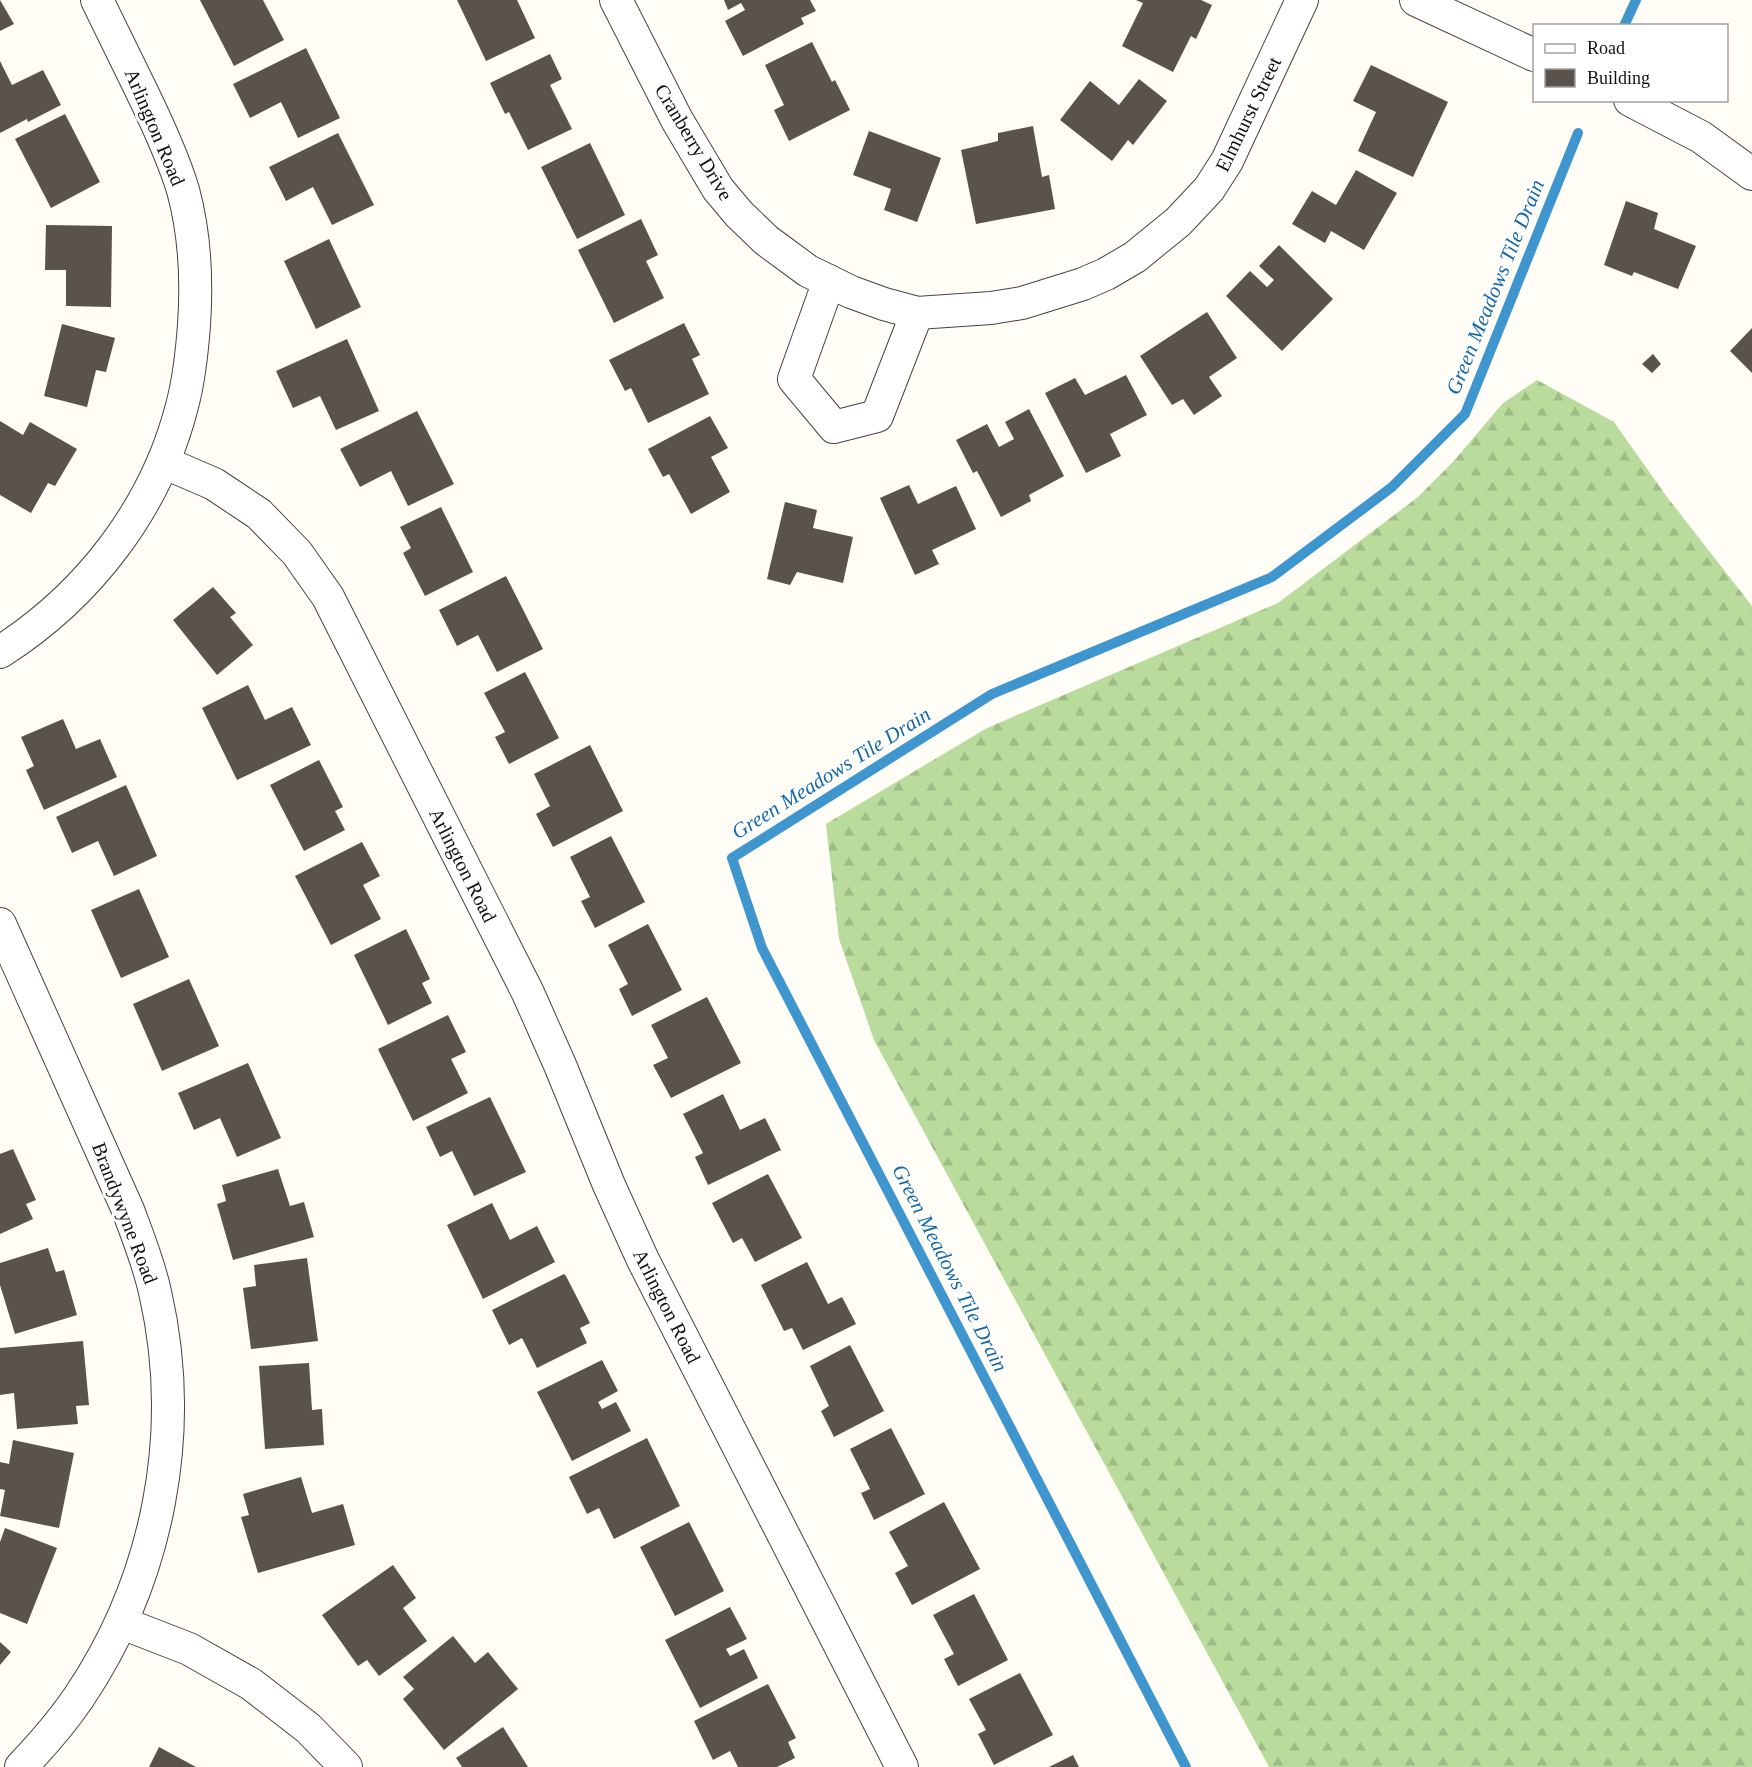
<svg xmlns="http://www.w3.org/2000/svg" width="1752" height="1767" viewBox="0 0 1752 1767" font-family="Georgia,serif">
<defs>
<pattern id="forest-firs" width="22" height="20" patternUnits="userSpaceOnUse" patternTransform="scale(1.5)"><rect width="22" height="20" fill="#b9dc9c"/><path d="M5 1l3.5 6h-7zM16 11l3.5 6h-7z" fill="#9ebc85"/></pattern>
</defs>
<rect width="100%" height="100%" fill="#fffdf5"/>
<path fill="url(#forest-firs)" d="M1537,380L1614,422L1667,497L1752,606V1767H1269L874,1040L839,939L826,824L987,728L1278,603L1418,497L1454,461L1502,404Z"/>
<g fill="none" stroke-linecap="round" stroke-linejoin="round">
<g stroke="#3f96cf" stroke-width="10">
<path d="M1624,26L1636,0"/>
<path d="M1186,1767L762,948L732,858L992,694L1272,577L1392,487L1465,414L1578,133"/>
</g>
</g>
<g fill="#5a524d">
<path d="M0,0L14,24L0,31Z"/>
<path d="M200,0H263L284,40L234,66Z"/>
<path d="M457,0H517L535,38L486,61Z"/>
<path d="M724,0H810L816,11L801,18L804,24L743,56L725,21L745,10L741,3L728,10Z"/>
<path d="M1136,0H1201L1212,5L1196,39L1191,36L1173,72L1122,46L1143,3Z"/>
<path d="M812,42L832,82L835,80L850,110L789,141L774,110L784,105L765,65Z"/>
<path d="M306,48L340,118L298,138L281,102L250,118L233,84Z"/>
<path d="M550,54L562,79L550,85L572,129L528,150L509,112L505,114L490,83Z"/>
<path d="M0,61L12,85L43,70L61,105L28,122L27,119L0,133Z"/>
<path d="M1371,65L1448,102L1413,177L1358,151L1376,112L1353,101Z"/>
<path d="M1139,79L1167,101L1133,145L1128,140L1112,161L1060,120L1090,81L1119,105Z"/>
<path d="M65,114L100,182L51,208L15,139Z"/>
<path d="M1033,126L1042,177L1049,175L1055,209L976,224L961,150L998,141V133Z"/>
<path d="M869,131L941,158L917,222L884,210L891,189L853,175Z"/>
<path d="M338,133L374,205L332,225L313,187L286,201L269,167Z"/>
<path d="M590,143L625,215L577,239L541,167Z"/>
<path d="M1356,170L1397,193L1364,250L1331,231L1325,243L1292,224L1312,191L1336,205Z"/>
<path d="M1626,201L1658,213L1654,229L1696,246L1678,289L1634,272L1632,276L1604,265Z"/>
<path d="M641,219L658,255L646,261L664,298L614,323L578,250Z"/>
<path d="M46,225L112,226L111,307L66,306V270H45Z"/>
<path d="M329,239L361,307L316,329L284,261Z"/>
<path d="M1279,245L1333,299L1282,351L1226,296L1250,271L1267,287L1274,280L1259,266Z"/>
<path d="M1207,312L1237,358L1209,377L1222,396L1194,415L1183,399L1172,405L1140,356Z"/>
<path d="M684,323L700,355L692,359L709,394L648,423L631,388L625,391L609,360Z"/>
<path d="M62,324L115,338L106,372L96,370L87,407L44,396Z"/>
<path d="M1752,328V373L1730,351Z"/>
<path d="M347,339L379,411L336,430L320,396L293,408L276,371Z"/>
<path d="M1653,354L1661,364L1652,373L1642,364Z"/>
<path d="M1126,375L1147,415L1110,434L1121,456L1086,473L1045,393L1075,378L1085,395Z"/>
<path d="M1029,409L1064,476L1029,495L1031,501L1001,517L977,471L973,473L956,440L987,424L999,447L1014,439L1005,422Z"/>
<path d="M417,411L454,484L408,506L391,471L360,487L340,449Z"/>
<path d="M710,416L728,448L711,457L730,492L691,514L669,474L663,477L648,449Z"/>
<path d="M0,421L23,435L30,422L77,449L55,486L48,483L31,513L0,495Z"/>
<path d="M909,485L918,504L956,486L976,529L932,550L939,564L915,575L880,498Z"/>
<path d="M785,502L817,510L813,528L853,537L843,583L797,572L790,585L767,579Z"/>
<path d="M441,507L473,572L425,596L403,553L411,548L400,527Z"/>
<path d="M506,576L543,649L497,672L478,635L457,646L439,610Z"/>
<path d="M213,587L236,613L230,617L253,645L217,675L173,620Z"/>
<path d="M525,672L559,738L509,764L495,737L505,732L484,693Z"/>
<path d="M248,685L265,720L292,707L311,745L237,780L202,708Z"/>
<path d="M63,719L76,749L100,739L117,777L44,810L26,770L34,766L21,737Z"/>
<path d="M590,745L623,811L553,847L536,814L550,806L534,774Z"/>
<path d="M319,760L343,807L335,811L345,830L304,851L270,785Z"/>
<path d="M126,785L157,856L114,876L98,841L72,853L56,817Z"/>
<path d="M611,836L645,902L595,928L581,901L590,897L570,857Z"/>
<path d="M362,842L380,876L363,885L381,919L331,945L295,876Z"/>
<path d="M139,889L169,957L121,978L91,910Z"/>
<path d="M648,924L682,990L632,1016L619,989L628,984L608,945Z"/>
<path d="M406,929L430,979L422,983L432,1003L388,1025L354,955Z"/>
<path d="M189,979L219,1046L162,1071L133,1004Z"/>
<path d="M707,997L741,1063L671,1098L653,1065L668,1058L651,1025Z"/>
<path d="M448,1015L466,1052L451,1059L468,1093L413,1121L378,1049Z"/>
<path d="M248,1063L281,1138L237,1157L220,1118L194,1130L178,1093Z"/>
<path d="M723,1094L740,1130L765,1118L781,1150L708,1185L695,1157L703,1153L683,1114Z"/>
<path d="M490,1097L526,1172L474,1196L452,1151L440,1157L426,1127Z"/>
<path d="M13,1149L36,1200L26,1204L33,1219L0,1234V1154Z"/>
<path d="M278,1169L290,1206L304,1202L314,1237L233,1260L217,1204L226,1201L222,1185Z"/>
<path d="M768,1174L802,1238L755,1262L742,1238L733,1243L712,1203Z"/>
<path d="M492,1203L510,1240L537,1226L555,1262L483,1299L447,1225Z"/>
<path d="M48,1248L56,1272L64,1270L77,1315L15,1334L0,1285V1263Z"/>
<path d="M307,1258L318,1341L251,1349L243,1288L256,1286L254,1265Z"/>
<path d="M807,1262L828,1304L842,1297L856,1324L803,1350L792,1328L784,1331L761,1285Z"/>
<path d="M564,1274L566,1276L590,1323L580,1328L587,1343L537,1368L522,1338L509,1345L492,1310Z"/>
<path d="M83,1341L89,1405L76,1406L78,1424L17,1429L14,1393L0,1395V1348Z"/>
<path d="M850,1345L884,1411L834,1437L821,1411L829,1406L810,1366Z"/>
<path d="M602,1360L618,1391L598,1402L602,1409L616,1402L631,1431L572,1461L537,1392Z"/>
<path d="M309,1363L312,1410L322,1409L324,1445L265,1449L259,1366Z"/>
<path d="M891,1428L925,1494L874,1520L861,1493L870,1489L850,1449Z"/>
<path d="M647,1438L680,1506L614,1539L599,1508L587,1514L569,1477Z"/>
<path d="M13,1440L74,1453L59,1528L0,1516L5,1490L0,1489V1462L9,1464Z"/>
<path d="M301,1477L312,1513L343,1504L355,1545L258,1573L241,1517L249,1515L243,1494Z"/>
<path d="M944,1502L980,1569L912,1605L895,1573L908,1566L889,1532Z"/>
<path d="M689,1522L724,1591L675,1616L640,1547Z"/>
<path d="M5,1528L57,1548L27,1624L0,1613V1542Z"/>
<path d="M393,1565L416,1598L403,1608L427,1641L379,1676L367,1660L358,1666L322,1615Z"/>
<path d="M974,1594L1008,1660L958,1686L944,1659L954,1654L933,1615Z"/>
<path d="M730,1607L747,1639L726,1649L730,1656L744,1649L758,1678L700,1708L665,1640Z"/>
<path d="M453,1636L475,1663L488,1652L518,1689L444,1750L403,1699L414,1689L403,1677Z"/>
<path d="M0,1642L11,1652L0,1665Z"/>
<path d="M1020,1673L1053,1735L994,1765L978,1734L986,1730L969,1699Z"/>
<path d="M768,1684L796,1738L788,1742L795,1758L777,1767H738L730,1751L713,1760L694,1721Z"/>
<path d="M503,1727L528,1767H462L456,1758Z"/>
<path d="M159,1747L196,1767H149Z"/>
<path d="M1073,1755L1079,1767H1049Z"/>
</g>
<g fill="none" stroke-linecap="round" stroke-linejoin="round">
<g stroke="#444" stroke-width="34">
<g id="minor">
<path d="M616,0L677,120L718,189L739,214L766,240L808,271L851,292L884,304L917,313L991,308L1022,303L1083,284L1106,274L1135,257L1178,222L1209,189L1227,161L1302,0"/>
<path d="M1416,0L1534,55"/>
<path d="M1630,100L1701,137L1752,174"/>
<path d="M829,281L794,379L834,427L877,416L917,313"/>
<path d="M163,462L214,484L259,514L297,553L328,597L528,993L560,1065L609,1185L643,1260L902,1767"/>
<path d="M0,652C88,596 156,508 182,406C189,380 192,352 194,325C197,281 195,234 183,190C173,157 158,125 143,94C128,63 112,31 97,0"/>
<path d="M0,924L128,1210C138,1237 149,1264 155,1292C187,1431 159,1578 79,1697C62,1722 42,1745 21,1767"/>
<path d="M122,1623L189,1649L251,1684L308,1728L346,1767"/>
</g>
</g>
<use href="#minor" stroke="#fff" stroke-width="32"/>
</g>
<g text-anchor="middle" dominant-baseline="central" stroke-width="6" stroke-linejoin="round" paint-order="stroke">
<g font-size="20" fill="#111" stroke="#fff">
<text transform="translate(1248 114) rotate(-64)">Elmhurst Street</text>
<text transform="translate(155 127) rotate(67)">Arlington Road</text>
<text transform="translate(694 142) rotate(59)">Cranberry Drive</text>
<text transform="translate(463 865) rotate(63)">Arlington Road</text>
<text transform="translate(125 1213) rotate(69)">Brandywyne Road</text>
<text transform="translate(667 1306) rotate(63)">Arlington Road</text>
</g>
<g font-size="21" font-style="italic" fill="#1768a6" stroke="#fff">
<text transform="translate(1495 287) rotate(-68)">Green Meadows Tile Drain</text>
<text transform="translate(831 773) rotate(-32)">Green Meadows Tile Drain</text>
<text transform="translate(950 1268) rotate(63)">Green Meadows Tile Drain</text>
</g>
</g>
<rect x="1533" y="24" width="195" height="78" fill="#ffffff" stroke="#a0a0a0" stroke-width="1.5"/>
<rect x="1545" y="44" width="30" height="9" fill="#ffffff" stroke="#a0a0a0" stroke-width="1.5"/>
<text x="1587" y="54" font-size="18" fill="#111111">Road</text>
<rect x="1545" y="69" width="30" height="18" fill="#5a524d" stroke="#a0a0a0" stroke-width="1.5"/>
<text x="1587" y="84" font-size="18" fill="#111111">Building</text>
</svg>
